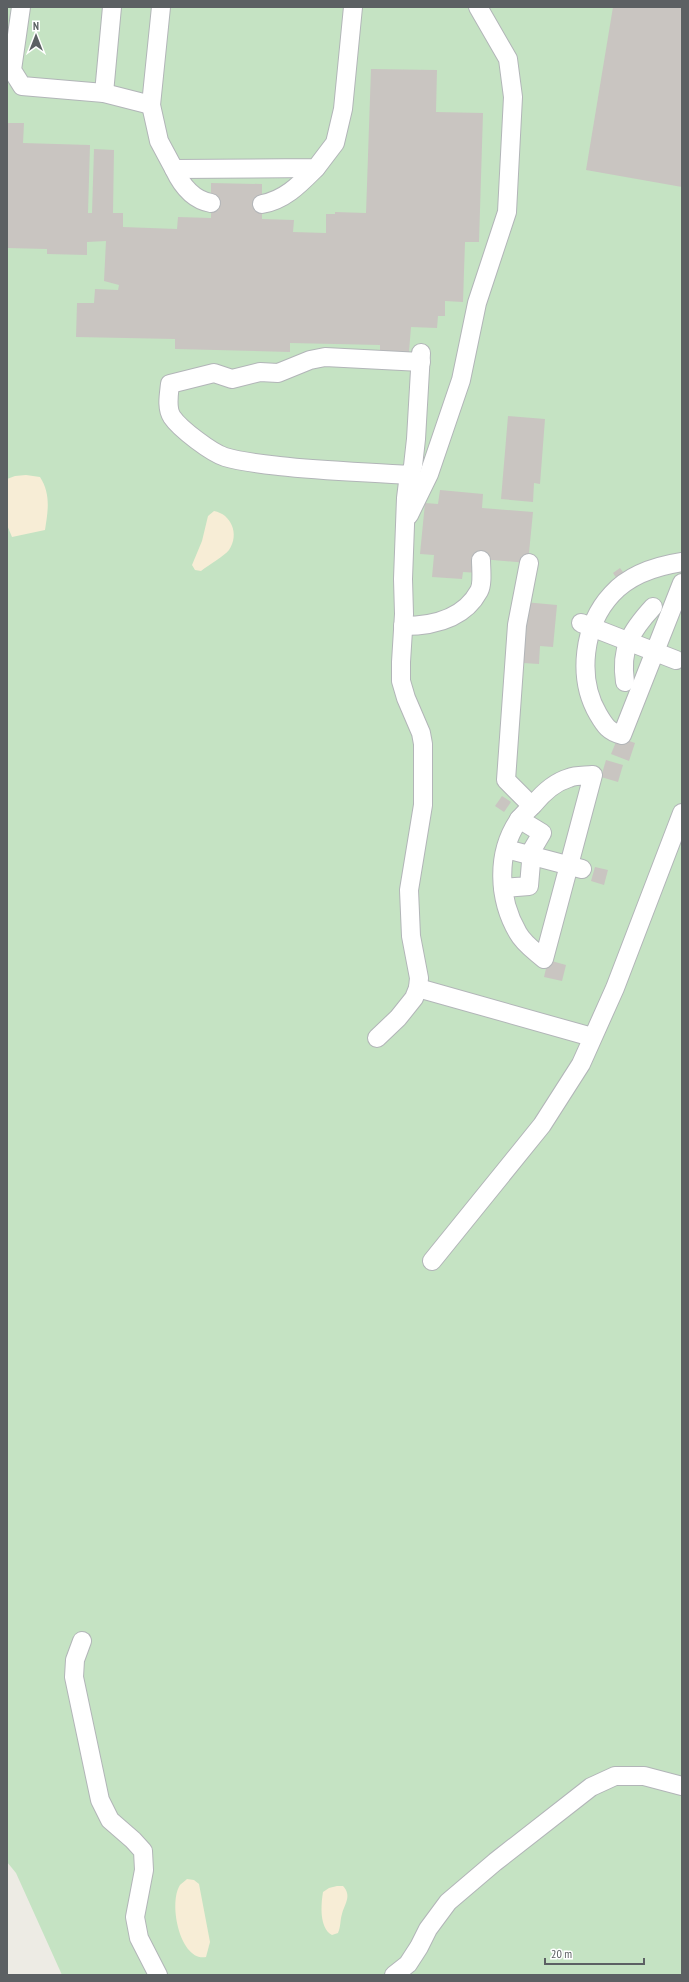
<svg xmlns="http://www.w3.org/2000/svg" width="689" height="1982" viewBox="0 0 689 1982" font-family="'PT Sans Narrow',sans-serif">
<rect width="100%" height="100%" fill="#edebe4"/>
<path fill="#c5e3c3" d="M7,7H682V1975H62L16,1873L7,1862Z"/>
<g fill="#f7edd6">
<path d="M26,475L40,477C51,494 48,511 45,530L12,537L7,525V479L15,476Z"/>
<path d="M214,511C231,514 240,534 229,550C224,556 209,565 201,571L195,570L192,565L202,541L208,516Z"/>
<path d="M187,1879L194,1880L199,1884L210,1942L206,1957C180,1962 168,1903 180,1885C182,1883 185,1881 187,1879Z"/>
<path d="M337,1886H343C352,1896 345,1903 342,1914C340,1920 341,1926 338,1933L332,1935C319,1928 321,1904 323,1892L329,1888Z"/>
</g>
<g fill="#c9c5c1">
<path d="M613,7H682V187L586,170Z"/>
<path d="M371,69L437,70L436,112L483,113L479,242H465L463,302L445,301V316H438L437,328L411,327L409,352L380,351V345L290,343V352L175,349V339L76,337L77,303H94L95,289L118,290L119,285L104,281L106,241L87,242V255L47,254V249L7,248V123H24L23,143L90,145L88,213H92L94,149L114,150L113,213H123V227L177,229L178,217L211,218V183L262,184V219L294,220L293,232L326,233V214H335V212L366,213Z"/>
<path d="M508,416L545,419L540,484L534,483L533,502L501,499Z"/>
<path d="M440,490L483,494L482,508L533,512L528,563L481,559L479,573L463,572L462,579L432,577L434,555L420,554L425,503L438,504Z"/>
<path d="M620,568L626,576L619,582L613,573Z"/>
<path d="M524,602L557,605L553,647L540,646L539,664L523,663Z"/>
<path d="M618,737L635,743L629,761L611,754Z"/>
<path d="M606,760L623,765L618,782L601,777Z"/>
<path d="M502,796L511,802L504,812L495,806Z"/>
<path d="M595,867L608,870L604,885L591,881Z"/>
<path d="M548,960L566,965L562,981L544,977Z"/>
</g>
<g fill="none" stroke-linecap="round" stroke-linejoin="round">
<g stroke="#b2b5b8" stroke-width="20">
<g id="lane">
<path d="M21,7L12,70L22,86L104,93L151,105"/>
<path d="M161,7L151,105L159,141L174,169L316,168L335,143L343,109L353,7"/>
<path d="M104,93L112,7"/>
<path d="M174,169C181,184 193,200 211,203"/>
<path d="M262,204C285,200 300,184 316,168"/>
<path d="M410,475C366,472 323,471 279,466C261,464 242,462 225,457C212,453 180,429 172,417C166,408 169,394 170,384L214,373L232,379L260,372L278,373L310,360L325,357L421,362"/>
<path d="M409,515L429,474L461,380L477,303L507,212L513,97L508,59L478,7"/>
<path d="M682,562C656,566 630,574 612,594C583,625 577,678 598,714C605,726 609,732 622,735L682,583"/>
<path d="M529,563L517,625L506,780L532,806"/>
<path d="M581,623L676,660"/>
<path d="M403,626C432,626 464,619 479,591C483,584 481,568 481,560"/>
<path d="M625,682C620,648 631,631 653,607"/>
<path d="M593,775L544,959C535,951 524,944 518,933C498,899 496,854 518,821C522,815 528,810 533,805C542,794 555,782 569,778C576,775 585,776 593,775Z"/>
<path d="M506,849L582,869"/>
<path d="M503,888L529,886L532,850L542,833L519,819"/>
<path d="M418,988L592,1037"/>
<path d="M377,1038L398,1018L414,998L418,988L419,978L411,936L409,890L423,805V744L421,733L406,698L401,681V662L404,614L403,579L406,498L408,482L413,466L416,439L421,353"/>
<path d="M432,1261L542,1125L581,1064L615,988L682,813"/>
<path d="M82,1641L75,1660L74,1677L100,1800L110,1820L133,1840L143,1851L144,1870L135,1917L139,1938L158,1975"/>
<path d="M394,1975L408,1964L419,1947L428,1929L448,1902L495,1862L591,1787L615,1776H644L682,1786"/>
</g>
</g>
<use href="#lane" stroke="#fff" stroke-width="18"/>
</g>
<rect width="689" height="1982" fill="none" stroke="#5c6063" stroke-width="16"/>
<g transform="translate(36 36)" stroke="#ffffff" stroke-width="3" paint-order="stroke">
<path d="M0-3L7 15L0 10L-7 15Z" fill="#5c6063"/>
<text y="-6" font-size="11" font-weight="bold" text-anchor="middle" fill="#5c6063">N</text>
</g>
<path d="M545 1958v6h99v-6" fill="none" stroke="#5c6063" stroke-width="2"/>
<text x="551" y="1958" font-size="12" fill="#5c6063" stroke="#ffffff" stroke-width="3" paint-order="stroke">20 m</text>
</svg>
